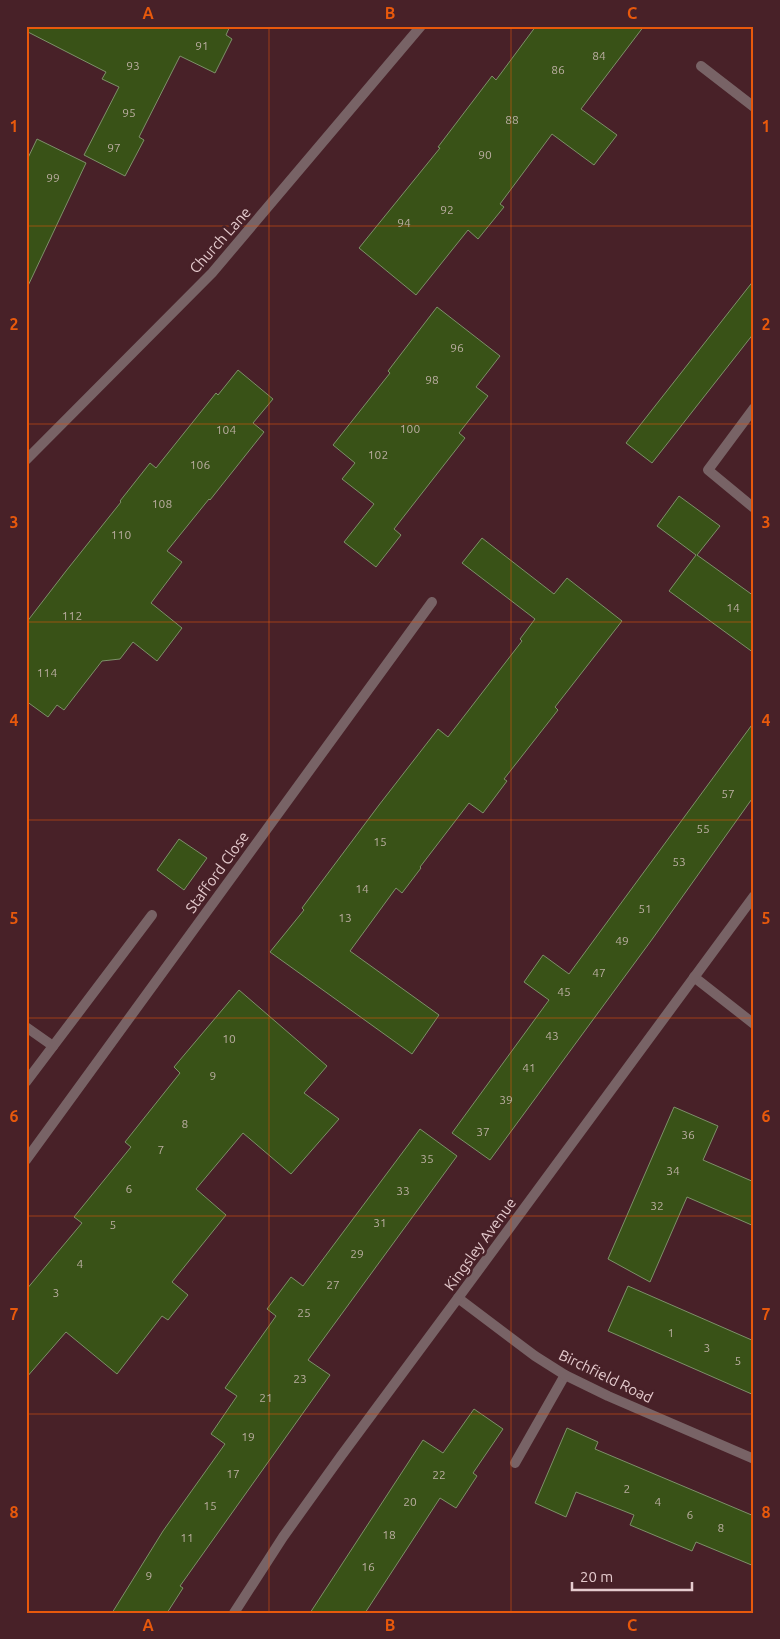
<svg xmlns="http://www.w3.org/2000/svg" width="780" height="1639" viewBox="0 0 780 1639" font-family="Ubuntu,sans-serif">
<rect width="100%" height="100%" fill="#482128"/>
<g fill="#395217" stroke="#7d9069">
<path d="M26,26H230L226,35L232,39L215,73L180,56L139,137L144,140L125,176L84,155L119,87L102,79L106,72L26,31Z"/>
<path d="M536,26H644L581,109L617,135L594,165L552,134L500,204L504,207L478,239L468,230L416,295L359,248L440,148L438,147L492,76L496,80Z"/>
<path d="M37,139L86,163L26,290V162Z"/>
<path d="M754,280V333L652,463L626,443Z"/>
<path d="M437,307L500,356L476,387L488,396L459,433L465,438L394,529L401,535L376,567L344,542L374,504L342,479L355,463L333,445L390,373L388,371Z"/>
<path d="M238,370L273,399L253,423L264,432L210,500L209,499L167,551L182,562L151,603L182,628L157,661L133,642L120,659L102,661L64,710L57,705L48,717L26,701V623L66,571L121,502L120,501L150,463L156,468L216,393L218,395Z"/>
<path d="M679,496L720,526L697,555L754,596V653L669,591L696,555L657,526Z"/>
<path d="M482,538L554,594L567,578L622,621L555,707L558,710L504,779L507,781L483,813L469,803L420,867L421,868L402,893L396,888L350,951L439,1015L412,1054L270,952L304,910L302,908L379,805L438,729L448,737L522,641L520,639L535,619L462,563Z"/>
<path d="M754,722V796L653,938L490,1160L452,1133L549,1000L524,982L543,955L569,974Z"/>
<path d="M179,839L207,858L184,890L157,870Z"/>
<path d="M239,990L327,1066L304,1093L339,1119L291,1174L243,1133L196,1189L226,1215L172,1282L188,1295L168,1320L162,1316L117,1374L66,1332L26,1378V1290L82,1223L74,1217L131,1147L125,1142L180,1073L174,1067Z"/>
<path d="M674,1107L718,1126L703,1160L754,1182V1226L687,1197L650,1282L608,1259Z"/>
<path d="M420,1129L457,1156L308,1360L330,1375L180,1586L183,1588L167,1613H112L163,1531L225,1444L211,1434L237,1396L225,1388L276,1316L267,1309L291,1277L303,1286Z"/>
<path d="M628,1286L754,1341V1395L608,1331Z"/>
<path d="M474,1409L503,1429L473,1473L477,1476L456,1508L440,1498L365,1613H310L423,1440L443,1453Z"/>
<path d="M567,1428L598,1442L595,1449L754,1516V1566L696,1542L692,1551L630,1525L634,1515L576,1492L566,1517L535,1503Z"/>
</g>
<g fill="none" stroke-linecap="round" stroke-linejoin="round">
<g stroke="#786366" stroke-width="10">
<path d="M701,66L754,107"/>
<path d="M26,1027L53,1046"/>
<path d="M26,1082L152,915"/>
<path d="M515,1463L565,1375"/>
</g>
<g stroke="#786366" stroke-width="10">
<path d="M754,408L708,470L754,508"/>
<path d="M694,977L754,1024"/>
<path d="M26,1160L432,602"/>
<path d="M458,1298L535,1356L565,1375L608,1396L754,1459"/>
<path d="M234,1613L283,1537L341,1456L458,1298L754,896"/>
</g>
<path stroke="#786366" stroke-width="10" d="M26,460L212,273L421,26"/>
</g>
<path fill="none" stroke="#e8590c" stroke-width="1" stroke-opacity="0.55" d="M269,26V1613M511,26V1613M26,226H754M26,424H754M26,622H754M26,820H754M26,1018H754M26,1216H754M26,1414H754"/>
<g text-anchor="middle" dominant-baseline="central" stroke-width="5" stroke-linejoin="round" paint-order="stroke">
<g font-size="12" fill="#baada0">
<text x="202" y="45">91</text>
<text x="599" y="55">84</text>
<text x="133" y="65">93</text>
<text x="558" y="69">86</text>
<text x="129" y="112">95</text>
<text x="512" y="119">88</text>
<text x="114" y="147">97</text>
<text x="485" y="154">90</text>
<text x="53" y="177">99</text>
<text x="447" y="209">92</text>
<text x="404" y="222">94</text>
<text x="457" y="347">96</text>
<text x="432" y="379">98</text>
<text x="410" y="428">100</text>
<text x="226" y="429">104</text>
<text x="378" y="454">102</text>
<text x="200" y="464">106</text>
<text x="162" y="503">108</text>
<text x="121" y="534">110</text>
<text x="733" y="607">14</text>
<text x="72" y="615">112</text>
<text x="47" y="672">114</text>
<text x="728" y="793">57</text>
<text x="703" y="828">55</text>
<text x="380" y="841">15</text>
<text x="679" y="861">53</text>
<text x="362" y="888">14</text>
<text x="645" y="908">51</text>
<text x="345" y="917">13</text>
<text x="622" y="940">49</text>
<text x="599" y="972">47</text>
<text x="564" y="991">45</text>
<text x="552" y="1035">43</text>
<text x="229" y="1038">10</text>
<text x="529" y="1067">41</text>
<text x="213" y="1075">9</text>
<text x="506" y="1099">39</text>
<text x="185" y="1123">8</text>
<text x="483" y="1131">37</text>
<text x="688" y="1134">36</text>
<text x="161" y="1149">7</text>
<text x="427" y="1158">35</text>
<text x="673" y="1170">34</text>
<text x="129" y="1188">6</text>
<text x="403" y="1190">33</text>
<text x="657" y="1205">32</text>
<text x="380" y="1222">31</text>
<text x="113" y="1224">5</text>
<text x="357" y="1253">29</text>
<text x="80" y="1263">4</text>
<text x="333" y="1284">27</text>
<text x="56" y="1292">3</text>
<text x="304" y="1312">25</text>
<text x="671" y="1332">1</text>
<text x="707" y="1347">3</text>
<text x="738" y="1360">5</text>
<text x="300" y="1378">23</text>
<text x="266" y="1397">21</text>
<text x="248" y="1436">19</text>
<text x="233" y="1473">17</text>
<text x="439" y="1474">22</text>
<text x="627" y="1488">2</text>
<text x="410" y="1501">20</text>
<text x="658" y="1501">4</text>
<text x="210" y="1505">15</text>
<text x="690" y="1514">6</text>
<text x="721" y="1527">8</text>
<text x="389" y="1534">18</text>
<text x="187" y="1537">11</text>
<text x="368" y="1566">16</text>
<text x="149" y="1575">9</text>
</g>
<g font-size="15" fill="#e5cbce" stroke="#482128">
<text transform="translate(220 240) rotate(-48)">Church Lane</text>
<text transform="translate(217 872) rotate(-54)">Stafford Close</text>
<text transform="translate(480 1244) rotate(-54)">Kingsley Avenue</text>
<text transform="translate(606 1376) rotate(26)">Birchfield Road</text>
</g>
</g>
<rect width="780" height="1639" fill="none" stroke="#482128" stroke-width="55"/>
<path d="M572 1582v8h120v-8" fill="none" stroke="#e5cbce" stroke-width="2.5"/>
<text x="580" y="1582" font-size="15" fill="#e5cbce" stroke="#482128" stroke-width="4" paint-order="stroke">20 m</text>
<rect x="28" y="28" width="724" height="1584" fill="none" stroke="#e8590c" stroke-width="2"/>
<g font-size="16" text-anchor="middle" font-weight="bold" fill="#e8590c">
<text x="148" y="19">A</text>
<text x="390" y="19">B</text>
<text x="632" y="19">C</text>
<text x="14" y="132">1</text>
<text x="766" y="132">1</text>
<text x="14" y="330">2</text>
<text x="766" y="330">2</text>
<text x="14" y="528">3</text>
<text x="766" y="528">3</text>
<text x="14" y="726">4</text>
<text x="766" y="726">4</text>
<text x="14" y="924">5</text>
<text x="766" y="924">5</text>
<text x="14" y="1122">6</text>
<text x="766" y="1122">6</text>
<text x="14" y="1320">7</text>
<text x="766" y="1320">7</text>
<text x="14" y="1518">8</text>
<text x="766" y="1518">8</text>
<text x="148" y="1631">A</text>
<text x="390" y="1631">B</text>
<text x="632" y="1631">C</text>
</g>
</svg>
